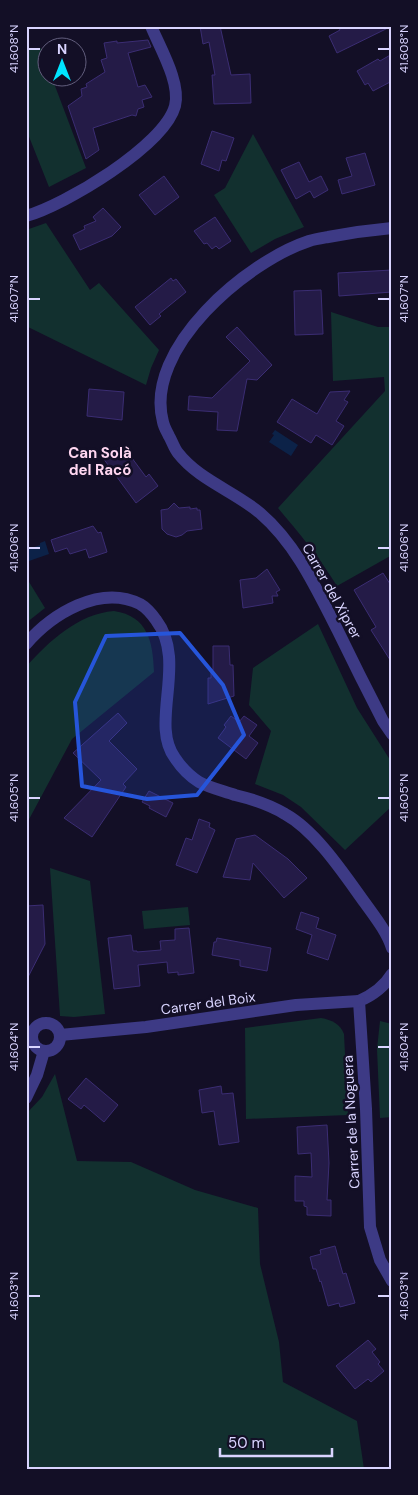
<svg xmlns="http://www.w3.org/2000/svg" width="418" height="1495" viewBox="0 0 418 1495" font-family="'DM Sans',sans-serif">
<rect width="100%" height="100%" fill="#130f26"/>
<g fill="#12302f">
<path d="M41,48L47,65L48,78H52L86,168L49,187L26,129V50Z"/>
<path d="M253,134L304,227L275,239L251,253L214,195L225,188Z"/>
<path d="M46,223L90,290L99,283L159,350L151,368L146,385L26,326V230Z"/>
<path d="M331,312L378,327H392V555L337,586C320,558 299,533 278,508L385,391L384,377L333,381Z"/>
<path d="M26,577L45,608L26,623Z"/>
<path d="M114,611C148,616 153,642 154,672L72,739L26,825V667C49,641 78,614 114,611Z"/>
<path d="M318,624L357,708L392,763V806L345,850L301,807L283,795L255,784L271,731L249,705L253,668Z"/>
<path d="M50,868L90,881L105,1014L74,1017L60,1016Z"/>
<path d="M188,907L190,925L144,929L142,911Z"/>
<path d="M321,1018C332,1020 340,1024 344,1034L348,1115L246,1119L245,1028Z"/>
<path d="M380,1021L392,1024V1117L380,1118L377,1049Z"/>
<path d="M55,1074L77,1161L131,1162L195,1190L258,1208L260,1264L279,1342L283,1382L357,1421L364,1469H26V1114L42,1097Z"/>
</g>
<g fill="#0c2248">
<path d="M275,430L298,445L291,456L269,442L274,435L272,434Z"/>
<path d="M45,541L49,554L29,561L26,550L40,545V543Z"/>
</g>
<g fill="#241b47" stroke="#3b2d73">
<path d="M200,26H220L231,75L250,74L251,103L214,104L212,75H215L209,42L203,44Z"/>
<path d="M338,26H392L337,53L329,36L340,30Z"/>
<path d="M148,40L151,47L128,53L138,87L145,85L152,97L142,100L144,107L138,109L136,116L132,115L93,128L99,150L86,159L68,106L82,96L81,89L87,87L86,84L105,72L101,60L107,58L104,43L117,41V43Z"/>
<path d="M392,54V81L373,91L368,83L365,85L357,71L378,59L380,61Z"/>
<path d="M212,131L234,138L226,161L222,160L219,171L201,164Z"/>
<path d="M365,153L375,185L342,194L338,180L352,176L346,158Z"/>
<path d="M299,162L309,182L321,176L328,190L314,198L310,191L296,199L281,170Z"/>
<path d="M164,176L179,197L155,215L139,195Z"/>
<path d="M103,208L121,227L112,236L80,250L73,235L85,229L84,226L96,221L93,217Z"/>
<path d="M215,217L231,241L219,249L216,246L212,249L207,243L204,244L194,231Z"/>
<path d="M392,270V292L339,296L338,273Z"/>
<path d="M171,278L173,281L176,279L186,292L159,314L161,316L150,325L135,307Z"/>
<path d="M321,290L323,334L295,335L294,291Z"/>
<path d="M237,327L272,365L257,380L247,379L237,431L217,430L218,412L188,410L189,396L212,398L250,361L226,337Z"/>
<path d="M89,389L124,392L122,420L87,416Z"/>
<path d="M350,391L344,400L348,402L336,421L344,426L332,445L316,435L311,443L277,422L292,399L317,414L330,392Z"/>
<path d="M118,448L122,453L126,450L146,477L149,474L158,486L136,503L103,458Z"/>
<path d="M174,503L179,508L190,507V509L197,508V510H200L202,529L187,531L182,535L176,537L167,534L162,529L161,510L168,509Z"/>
<path d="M93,526L98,533L101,532L107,552L89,558L86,549L70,554L67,548L55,552L51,540Z"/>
<path d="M267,569L280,590L276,592L278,596H272L273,603L243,608L240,580L256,578Z"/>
<path d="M383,573L392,587V663L371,630L376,627L354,590Z"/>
<path d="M213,646H229L230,665H233L234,696L208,704V678H211V670H213Z"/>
<path d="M118,713L127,723L109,741L137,769L123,784L126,787L92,837L64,818L101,780L73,753Z"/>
<path d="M231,716L239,722L244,716L257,725L249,736L258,743L246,759L218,738L226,727L224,725Z"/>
<path d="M149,791L173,803L166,817L149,808L150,806L142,802Z"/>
<path d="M199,819L210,823L209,827L215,830L197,873L176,865L186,838L192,840Z"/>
<path d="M255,835L288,859L307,878L284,898L253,863L250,880L223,877L236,839Z"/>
<path d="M43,905L45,944L26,981V906Z"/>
<path d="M301,912L319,918L316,928L336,935L328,960L307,953L312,935L296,929Z"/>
<path d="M189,928L194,973L178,975V972L168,973L167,962L138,965L140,986L114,989L108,938L131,935L133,951H137V952L161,950L160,941L175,940V929Z"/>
<path d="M217,938L271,948L267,971L240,966V960L212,955L214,942H216Z"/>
<path d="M86,1078L118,1105L104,1122L84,1105L81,1109L68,1099Z"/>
<path d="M221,1086L222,1094L233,1093L239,1142L219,1145L214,1111L202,1113L199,1090Z"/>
<path d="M327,1125L329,1163L327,1200H331V1216L307,1215V1207L304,1206V1201H295V1176L312,1177L311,1153L298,1154L297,1127Z"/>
<path d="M335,1246L343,1274L346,1273L355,1303L340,1307L339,1303L328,1306L321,1281L320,1282L316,1269H313L310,1257L321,1254L320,1250Z"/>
<path d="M368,1340L376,1349L372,1352L380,1362L378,1364L384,1371L371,1382L368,1379L355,1389L336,1366Z"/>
</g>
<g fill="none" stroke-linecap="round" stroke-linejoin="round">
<g stroke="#3d3a85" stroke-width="12">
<path d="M26,216C65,205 164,146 175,106C181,83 160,48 151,26"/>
<path d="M392,228C370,230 349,233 328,237C322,238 315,239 309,241C248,261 143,348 163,422C164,427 167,432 169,436C172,441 174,448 178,453C199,480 234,491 260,513C296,544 316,588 337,629C352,660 367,690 383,721L392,734"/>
<path d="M26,644C52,614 100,584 140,604C147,608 151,613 156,620C188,662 149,723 175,758C181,767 191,777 199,782C210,788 224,791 235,795C252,799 270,805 285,814C316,831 344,874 365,903C375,917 387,932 392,948"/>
<path d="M392,974C384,987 373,995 359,1001L366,1109L370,1227L380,1260L392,1281"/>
<circle cx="46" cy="1037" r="14"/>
<path d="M60,1035L146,1027L296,1005L359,1001"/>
<path d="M26,1098L37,1075L44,1051"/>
</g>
</g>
<path fill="#2655da" fill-opacity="0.2" stroke="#2655da" stroke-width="4" stroke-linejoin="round" d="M180,633L223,685L244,735L197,795L147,799L82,786L75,702L106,636Z"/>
<path fill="none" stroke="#d9d4ff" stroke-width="2" d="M28,49H40M378,49H390M28,299H40M378,299H390M28,548H40M378,548H390M28,798H40M378,798H390M28,1047H40M378,1047H390M28,1296H40M378,1296H390"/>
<g text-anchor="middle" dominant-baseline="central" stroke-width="5" stroke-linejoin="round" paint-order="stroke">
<g font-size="14" fill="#d9d4ff" stroke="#130f26">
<text transform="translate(332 591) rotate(61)">Carrer del Xiprer</text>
<text transform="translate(208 1003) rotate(-8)">Carrer del Boix</text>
<text transform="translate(351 1122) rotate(-93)">Carrer de la Noguera</text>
</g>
<g font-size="15" font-weight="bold" fill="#ffd6f0" stroke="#130f26">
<text x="100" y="453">Can Solà<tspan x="100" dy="17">del Racó</tspan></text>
</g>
</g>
<rect width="418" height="1495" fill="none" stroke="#130f26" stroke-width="55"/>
<g transform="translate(62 62)"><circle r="24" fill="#130f26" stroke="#625e7d"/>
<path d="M0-4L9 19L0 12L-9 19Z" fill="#00e5ff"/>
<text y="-8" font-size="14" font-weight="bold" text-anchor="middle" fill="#d9d4ff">N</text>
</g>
<path d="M220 1448v8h112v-8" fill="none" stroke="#d9d4ff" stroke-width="2.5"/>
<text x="228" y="1448" font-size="15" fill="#d9d4ff" stroke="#130f26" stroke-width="4" paint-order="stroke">50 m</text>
<rect x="28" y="28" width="362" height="1440" fill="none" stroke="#d9d4ff" stroke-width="2"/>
<g font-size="12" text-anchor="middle" fill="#d9d4ff">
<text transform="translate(14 49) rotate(-90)" y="4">41.608°N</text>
<text transform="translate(404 49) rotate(-90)" y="4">41.608°N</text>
<text transform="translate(14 299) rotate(-90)" y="4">41.607°N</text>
<text transform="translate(404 299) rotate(-90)" y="4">41.607°N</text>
<text transform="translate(14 548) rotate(-90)" y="4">41.606°N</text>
<text transform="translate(404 548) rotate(-90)" y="4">41.606°N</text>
<text transform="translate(14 798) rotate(-90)" y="4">41.605°N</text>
<text transform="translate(404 798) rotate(-90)" y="4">41.605°N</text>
<text transform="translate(14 1047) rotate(-90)" y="4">41.604°N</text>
<text transform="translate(404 1047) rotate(-90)" y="4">41.604°N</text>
<text transform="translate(14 1296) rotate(-90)" y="4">41.603°N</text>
<text transform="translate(404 1296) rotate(-90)" y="4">41.603°N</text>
</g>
</svg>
